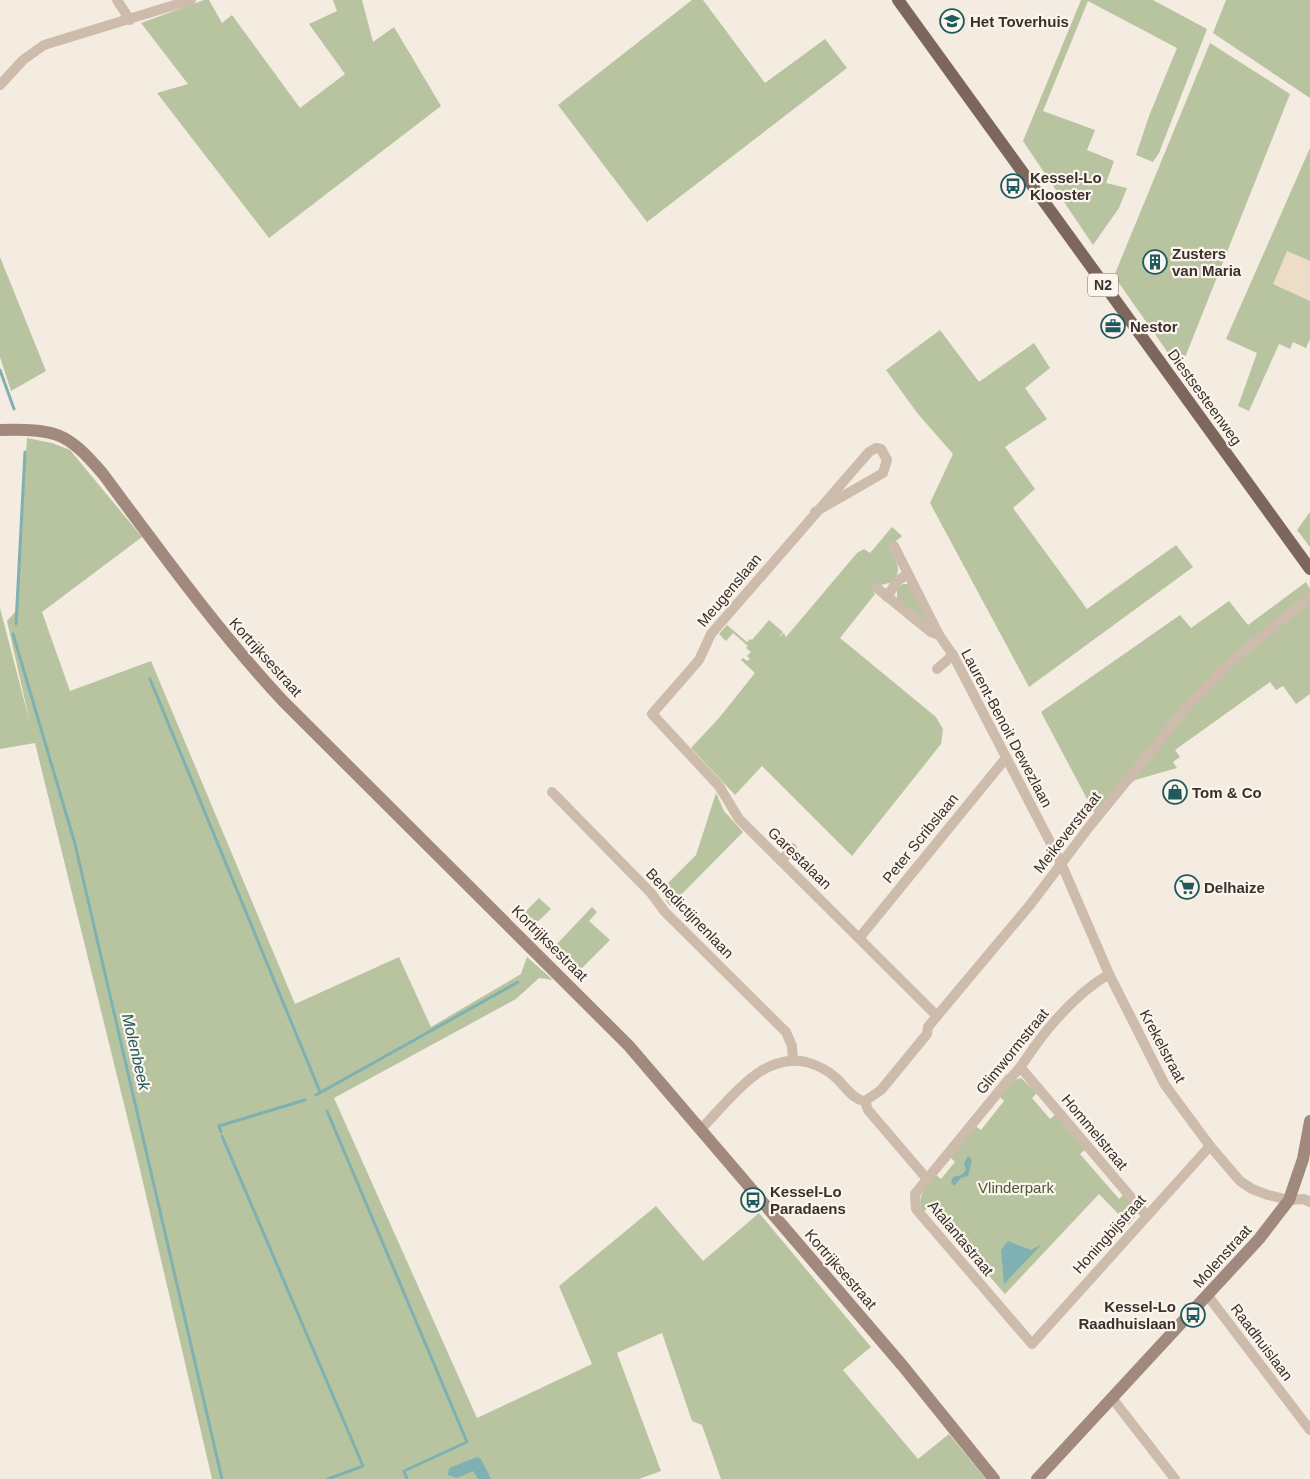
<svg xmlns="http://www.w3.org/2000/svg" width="1310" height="1479" viewBox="0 0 1310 1479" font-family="Arial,sans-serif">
<rect width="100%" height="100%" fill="#f4ebe1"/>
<g fill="#b8c4a0">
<path d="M204,0H209L222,23L232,15L300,108L345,74L309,24L337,11L333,0H362L373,42L394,27L441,106L269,238L157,93L188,84L141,23Z"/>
<path d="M692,0H703L765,83L825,39L847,68L647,222L558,105Z"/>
<path d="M1081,0H1153L1207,29L1159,153L1153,162L1136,155L1149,116L1177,48L1088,1L1043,111L1095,130L1087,150L1114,161L1106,183L1127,188L1119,208L1093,245L1023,141Z"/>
<path d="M1226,0H1310V98L1213,33Z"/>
<path d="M1210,43L1290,94L1180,370L1114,276Z"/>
<path d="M1310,148V339L1306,348L1293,342L1290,349L1279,344L1249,411L1238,406L1257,353L1226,339Z"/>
<path d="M0,257L46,371L11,391L0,357Z"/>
<path d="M940,330L979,382L1034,343L1050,368L1025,388L1047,419L1005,447L1035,489L1013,508L1087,609L1176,545L1193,567L1029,687L930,503L953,454L918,414L886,370Z"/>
<path d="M27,438L52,443L70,450L142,537L42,612L70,691L151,661L295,1004L399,957L431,1027L521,974L527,957L553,980L539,978L516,999L334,1098L477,1418L592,1364L559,1286L656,1206L703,1261L759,1213L871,1347L843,1370L918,1459L949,1434L986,1479H721L702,1425L692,1421L662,1333L617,1353L661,1471L639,1479H212L138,1161L35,743L0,749V608L30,723L7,621L16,611Z"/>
<path d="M1310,512V547L1297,530Z"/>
<path d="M892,527L902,536L889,547C896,561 903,568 893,582L877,586L873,592L875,594L840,638L936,717L943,729L941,744L852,856L762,766L735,795L691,748L719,718L755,673L741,660L743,658L747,661L750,659L747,656L751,652L746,648L748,646L733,633L726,641L719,634L727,625L747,642L750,639L752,640L769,620L783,632L778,638L784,633L786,637L857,553L864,549L870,553Z"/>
<path d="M1306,582L1310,589V694L1296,704L1283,686L1276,690L1270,682L1175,750L1180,757L1173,762L1177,768L1135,780L1095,814L1041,712L1180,615L1191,628L1229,601L1248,625Z"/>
<path d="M902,584H909L929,626L897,600V589Z"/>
<path d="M716,793L724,811L743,832L670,906L660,891L696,855Z"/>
<path d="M539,898L551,909L530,929L519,918Z"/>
<path d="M592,907L597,912L589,921L610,940L575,975L553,953L556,945Z"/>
<path d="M1021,1078L1037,1093L1032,1098L1050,1119L1056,1114L1086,1149L1080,1154L1119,1199L1124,1194L1134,1206L1135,1216L1129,1225L1099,1194L1005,1294L929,1207L923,1212C915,1197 926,1187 936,1175L941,1179L955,1162L950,1157L975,1126L981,1130L1004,1101L999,1096L1014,1080Z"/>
</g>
<path fill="#ecdcc8" d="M1287,251L1310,261V301L1273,284Z"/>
<g fill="#7fb0b2">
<path d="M968,1156L972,1160L968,1176L961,1178L954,1186L951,1182L953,1177L961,1175L966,1170L964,1164Z"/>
<path d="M1008,1241L1031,1250L1042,1244L1004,1284L1001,1250Z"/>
<path d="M477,1457L481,1459L491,1479H478L473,1471L457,1478L448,1475L449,1468Z"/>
</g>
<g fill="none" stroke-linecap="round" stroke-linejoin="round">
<g stroke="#7fb0b2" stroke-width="3">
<path d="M0,370L14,409"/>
<path d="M16,624L25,452"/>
<path d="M13,634L75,844L222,1479"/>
<path d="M150,679L320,1092"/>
<path d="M316,1095L518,982"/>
<path d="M327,1111L467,1442L404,1471L407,1479"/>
<path d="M221,1132L219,1126L305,1100"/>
<path d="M222,1136L363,1466L328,1479"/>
</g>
<g stroke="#cdbbac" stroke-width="10">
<path d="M117,0L130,20"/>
<path d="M0,85L23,60L44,45L191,0"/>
<path d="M815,512L883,473L887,460L881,449L876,448L869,452L711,634L699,660L652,714L719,786L739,819L937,1016"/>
<path d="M877,588L931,632L939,635L894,546"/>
<path d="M887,597L897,581L908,574"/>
<path d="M939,635L953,655L1061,863L1109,974L1165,1085L1210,1146L1240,1181L1252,1189L1268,1195L1289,1200L1304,1199L1310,1202"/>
<path d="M937,669L953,655"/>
<path d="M552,792L651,893L665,912L786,1032L792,1046L793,1061"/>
<path d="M781,861L792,848"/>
<path d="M860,937L1006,758"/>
<path d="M1109,974C1079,992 1056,1017 1035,1046C1026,1058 1021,1069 1009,1079L915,1194L916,1209L1032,1344L1210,1146"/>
<path d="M1021,1068L1146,1215"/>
<path d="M865,1101L881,1090L927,1034L928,1027L937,1016L1030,905L1089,827L1191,702L1226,666L1310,597"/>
<path d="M865,1101L868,1110L927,1179"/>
<path d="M701,1129C729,1101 761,1052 806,1062C817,1065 828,1070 836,1078C844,1085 854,1101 865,1101"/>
<path d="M1208,1296L1310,1430"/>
<path d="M1112,1398L1175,1479"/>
</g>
<g stroke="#a18a7d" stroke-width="12">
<path d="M0,430C56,429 66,431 103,474C161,552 217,630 283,701L629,1046L902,1365L994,1479"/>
<path d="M1037,1479L1259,1239L1289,1200L1303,1159L1310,1121"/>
</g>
<path stroke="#7d675c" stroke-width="12" d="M898,0L1310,569"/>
</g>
<defs>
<g id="school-ring" transform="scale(1.25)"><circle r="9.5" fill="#fbf5ee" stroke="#1f5a5e" stroke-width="1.5"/><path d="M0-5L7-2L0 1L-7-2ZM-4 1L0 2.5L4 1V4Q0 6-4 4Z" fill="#1f5a5e"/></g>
<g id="bus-ring" transform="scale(1.25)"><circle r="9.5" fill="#fbf5ee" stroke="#1f5a5e" stroke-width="1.5"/><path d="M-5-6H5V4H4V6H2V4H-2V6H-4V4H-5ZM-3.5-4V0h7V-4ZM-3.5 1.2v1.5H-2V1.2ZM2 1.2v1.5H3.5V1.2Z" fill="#1f5a5e"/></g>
<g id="building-ring" transform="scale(1.25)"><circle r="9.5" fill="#fbf5ee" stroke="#1f5a5e" stroke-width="1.5"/><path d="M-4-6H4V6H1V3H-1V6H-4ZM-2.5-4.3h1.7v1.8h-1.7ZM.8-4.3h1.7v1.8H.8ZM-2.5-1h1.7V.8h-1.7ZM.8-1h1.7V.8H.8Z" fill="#1f5a5e"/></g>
<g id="office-ring" transform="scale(1.25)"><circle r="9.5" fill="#fbf5ee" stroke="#1f5a5e" stroke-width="1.5"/><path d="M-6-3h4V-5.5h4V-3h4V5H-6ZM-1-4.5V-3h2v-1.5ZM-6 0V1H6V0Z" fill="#1f5a5e"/></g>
<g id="shop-ring" transform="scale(1.25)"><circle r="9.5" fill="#fbf5ee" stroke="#1f5a5e" stroke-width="1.5"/><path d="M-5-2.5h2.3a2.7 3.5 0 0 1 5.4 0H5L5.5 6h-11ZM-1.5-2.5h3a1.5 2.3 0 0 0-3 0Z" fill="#1f5a5e"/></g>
<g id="supermarket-ring" transform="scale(1.25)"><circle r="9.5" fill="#fbf5ee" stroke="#1f5a5e" stroke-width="1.5"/><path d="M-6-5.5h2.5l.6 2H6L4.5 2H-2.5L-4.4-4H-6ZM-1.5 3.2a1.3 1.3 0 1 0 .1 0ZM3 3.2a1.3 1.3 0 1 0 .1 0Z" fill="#1f5a5e"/></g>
</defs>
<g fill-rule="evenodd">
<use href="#school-ring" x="952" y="21"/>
<use href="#bus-ring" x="1013" y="186"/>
<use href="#building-ring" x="1155" y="262"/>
<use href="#office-ring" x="1113" y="326"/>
<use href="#shop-ring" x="1175" y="792"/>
<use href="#supermarket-ring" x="1187" y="887"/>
<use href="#bus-ring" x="753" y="1200"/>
<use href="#bus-ring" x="1193" y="1315"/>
</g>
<g text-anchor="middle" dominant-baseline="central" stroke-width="4.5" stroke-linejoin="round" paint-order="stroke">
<rect fill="#fbf5ee" stroke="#756b66" stroke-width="1" x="1088" y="273.5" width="30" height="23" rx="4"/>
<g font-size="14" font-weight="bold" fill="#3b302b">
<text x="1103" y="285">N2</text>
</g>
<g font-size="15" font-weight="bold" fill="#3b302b" stroke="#fbf5ee" text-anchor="start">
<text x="970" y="21">Het Toverhuis</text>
<text x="1030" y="177">Kessel-Lo<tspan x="1030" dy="17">Klooster</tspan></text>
<text x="1172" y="253">Zusters<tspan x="1172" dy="17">van Maria</tspan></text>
<text x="1130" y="326">Nestor</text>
<text x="1192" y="792">Tom &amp; Co</text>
<text x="1204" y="887">Delhaize</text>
<text x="770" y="1191">Kessel-Lo<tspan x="770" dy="17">Paradaens</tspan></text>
<text x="1176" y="1306" text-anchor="end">Kessel-Lo<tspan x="1176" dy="17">Raadhuislaan</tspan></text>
</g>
<g font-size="15" fill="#3b302b" stroke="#fbf5ee">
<text transform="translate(1205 397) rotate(54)">Diestsesteenweg</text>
<text transform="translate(729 590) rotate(-50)">Meugenslaan</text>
<text transform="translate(266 657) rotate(48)">Kortrijksestraat</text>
<text transform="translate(1007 728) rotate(62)">Laurent-Benoit Dewezlaan</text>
<text transform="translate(1067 832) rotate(-52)">Meikeverstraat</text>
<text transform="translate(920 838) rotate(-51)">Peter Scribslaan</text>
<text transform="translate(800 858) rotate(44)">Garestalaan</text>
<text transform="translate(690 913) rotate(46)">Benedictijnenlaan</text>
<text transform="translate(550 943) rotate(45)">Kortrijksestraat</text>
<text transform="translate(1163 1046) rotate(62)">Krekelstraat</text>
<text transform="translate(1012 1051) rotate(-51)">Glimwormstraat</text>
<text transform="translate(1095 1132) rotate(50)">Hommelstraat</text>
<text transform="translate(1109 1234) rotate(-48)">Honingbijstraat</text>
<text transform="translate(961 1238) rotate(50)">Atalantastraat</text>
<text transform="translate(1222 1256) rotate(-48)">Molenstraat</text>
<text transform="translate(841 1269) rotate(49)">Kortrijksestraat</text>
<text transform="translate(1262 1342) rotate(53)">Raadhuislaan</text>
</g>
<g font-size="15" fill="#4a5a2e" stroke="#fbf5ee">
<text x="1016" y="1187">Vlinderpark</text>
</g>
<g font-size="16" font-style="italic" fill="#1f5a5e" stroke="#fbf5ee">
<text transform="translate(136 1052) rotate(77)">Molenbeek</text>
</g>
</g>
</svg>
